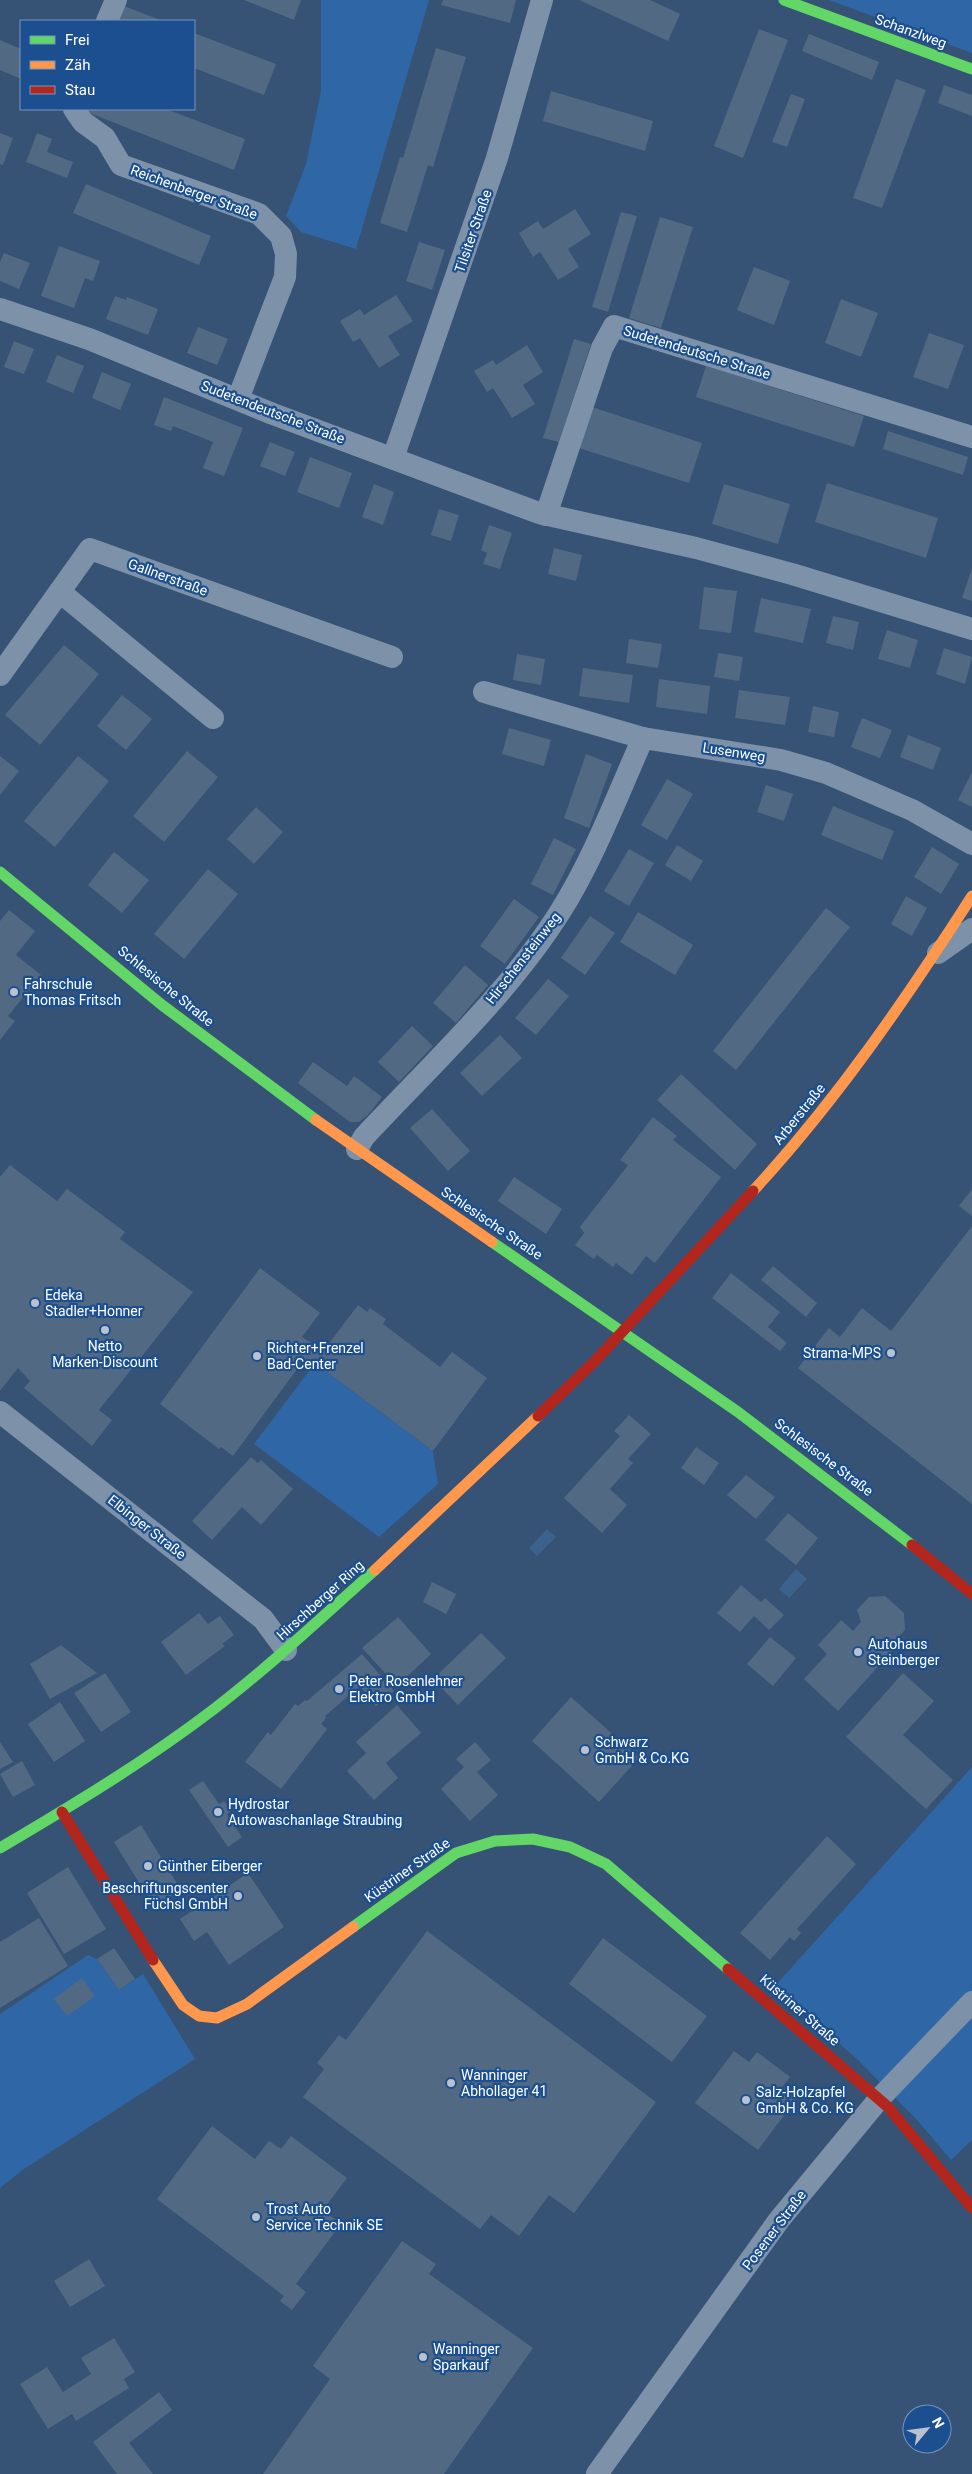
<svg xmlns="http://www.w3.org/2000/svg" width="972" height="2474" viewBox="0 0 972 2474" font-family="Roboto,sans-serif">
<rect width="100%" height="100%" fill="#365274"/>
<g fill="#2f66a5">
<path d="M321,0H429L356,249L301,232L286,216L306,164L321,91Z"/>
<path d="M829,0H972V53Z"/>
<path d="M315,1363L433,1451L438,1484L379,1537L254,1444Z"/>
<path d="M972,1767V2140L951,2160L917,2120L857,2059L774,1987Z"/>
<path d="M88,1955L97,1959L119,1990L143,1974L195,2059L24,2169L0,2188V2014Z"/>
</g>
<g fill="#3b618d">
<path d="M547,1529L556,1537L537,1556L529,1548Z"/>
<path d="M796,1569L807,1579L789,1598L779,1589Z"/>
</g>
<g fill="#526984">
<path d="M244,0H301L294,20Z"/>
<path d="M443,0H516L510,23L441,5Z"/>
<path d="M579,0H650L680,14L668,41Z"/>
<path d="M124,6L163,21H118Z"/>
<path d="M759,29L788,40L743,158L714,146Z"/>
<path d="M194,33L276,64L264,95L194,68Z"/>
<path d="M809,34L879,62L872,80L802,51Z"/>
<path d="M0,40L21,49V79L0,70Z"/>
<path d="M436,48L466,57L433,167L428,165L407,232L380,223L400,157L403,158Z"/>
<path d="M896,79L926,90L882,208L853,198Z"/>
<path d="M944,85L972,95V116L938,103Z"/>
<path d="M551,91L653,121L645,151L543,121Z"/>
<path d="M791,94L805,99L787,147L772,142Z"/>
<path d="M88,109H166L245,139L234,170L87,112Z"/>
<path d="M0,133L13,138L3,165L0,164Z"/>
<path d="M37,133L52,139L47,152L73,162L67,178L26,162Z"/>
<path d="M86,184L211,236L199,265L73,213Z"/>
<path d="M575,209L591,234L568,249L579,267L558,280L540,252L533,257L519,233L538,221L543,229Z"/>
<path d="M621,212L637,216L608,312L592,307Z"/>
<path d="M660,217L693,227L661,328L629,318Z"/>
<path d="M419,242L445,250L432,290L406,281Z"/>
<path d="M59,246L100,261L93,281L85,278L74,308L41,296Z"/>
<path d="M4,253L30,263L19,289L0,281V262Z"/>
<path d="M754,267L790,281L774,325L737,310Z"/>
<path d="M396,295L413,321L388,336L400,355L379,368L360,338L353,342L340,321L360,309L364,315Z"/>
<path d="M115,296L126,300L127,297L158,309L148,335L106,319Z"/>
<path d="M841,299L878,313L861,357L825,343Z"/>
<path d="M198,327L228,339L217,365L187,353Z"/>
<path d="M929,333L964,345L948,389L913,377Z"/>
<path d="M574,339L591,344L559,442L543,438Z"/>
<path d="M14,341L34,349L24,374L4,367Z"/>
<path d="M527,345L543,372L523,385L535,404L512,418L493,388L487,392L474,371L493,360L496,365Z"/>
<path d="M57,355L84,366L73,393L46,382Z"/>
<path d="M706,366L864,416L854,447L696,397Z"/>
<path d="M102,372L131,384L120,410L92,398Z"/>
<path d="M164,397L243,428L224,476L203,468L213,442L173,426L171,431L154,425Z"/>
<path d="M592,407L702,443L689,483L579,448Z"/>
<path d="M888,431L968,457L963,475L883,449Z"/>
<path d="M270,442L295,452L285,476L260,466Z"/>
<path d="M310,457L352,473L339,508L297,492Z"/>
<path d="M827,483L938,518L926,558L815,522Z"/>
<path d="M374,484L394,492L383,525L362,517Z"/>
<path d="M724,484L790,504L778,544L712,524Z"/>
<path d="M439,509L459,515L451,541L431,535Z"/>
<path d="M489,525L512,533L500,569L483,564L487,553L481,550Z"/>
<path d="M554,548L582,555L576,581L548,574Z"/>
<path d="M972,568V601L962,598Z"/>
<path d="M704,587L737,591L731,633L699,629Z"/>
<path d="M761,598L811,609L803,643L754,632Z"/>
<path d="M833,616L859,622L853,650L826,643Z"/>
<path d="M887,630L918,640L910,668L878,659Z"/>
<path d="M629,639L662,644L658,668L626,663Z"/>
<path d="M64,645L99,674L40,745L5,715Z"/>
<path d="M944,648L972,657L965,684L936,674Z"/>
<path d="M718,653L743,657L739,681L714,677Z"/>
<path d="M517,654L545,659L541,685L513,680Z"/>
<path d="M583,668L633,675L629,703L579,696Z"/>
<path d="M659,679L710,686L707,714L656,707Z"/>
<path d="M739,690L790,697L785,725L735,718Z"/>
<path d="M122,695L152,719L126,750L97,726Z"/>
<path d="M813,706L839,712L834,737L808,732Z"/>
<path d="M862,718L892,730L880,758L851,747Z"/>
<path d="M509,728L551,740L544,766L502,754Z"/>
<path d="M908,735L941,748L933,770L900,757Z"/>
<path d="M187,751L218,777L164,842L133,816Z"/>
<path d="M586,754L612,764L589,828L564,818Z"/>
<path d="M0,756L19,771L0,795Z"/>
<path d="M78,756L109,781L55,847L24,821Z"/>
<path d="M972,772V807L958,800Z"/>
<path d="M667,779L693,794L667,840L641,825Z"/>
<path d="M766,785L793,794L784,821L757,812Z"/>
<path d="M833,806L894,831L882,860L821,835Z"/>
<path d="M256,807L283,832L254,864L227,839Z"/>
<path d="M554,838L576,849L553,895L531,884Z"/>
<path d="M677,845L703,861L691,881L665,865Z"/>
<path d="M932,847L959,864L941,894L914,877Z"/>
<path d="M629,849L654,863L629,906L604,891Z"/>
<path d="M114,852L149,880L122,913L88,885Z"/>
<path d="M208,869L238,894L184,959L154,934Z"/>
<path d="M906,896L927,908L912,936L891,924Z"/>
<path d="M514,899L539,917L505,964L480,946Z"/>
<path d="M826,908L850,927L736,1070L713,1051Z"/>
<path d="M9,910L35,931L16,955L41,975L8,1016L15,1021L0,1040V921Z"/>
<path d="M638,912L693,945L675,975L620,942Z"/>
<path d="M590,916L615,933L585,975L561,958Z"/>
<path d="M465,965L488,985L456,1023L433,1003Z"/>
<path d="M548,979L569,996L536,1035L515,1018Z"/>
<path d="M412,1026L433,1046L399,1082L378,1062Z"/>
<path d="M500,1035L522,1058L482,1096L460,1073Z"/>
<path d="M313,1062L347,1086L354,1076L382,1097L368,1115L359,1122H350L298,1083Z"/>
<path d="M681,1074L757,1144L735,1170L657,1100Z"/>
<path d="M432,1109L470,1151L448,1171L410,1128Z"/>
<path d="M653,1117L677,1136L673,1140L721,1177L655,1263L646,1256L632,1275L616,1263L613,1267L597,1255L594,1259L575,1245L584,1233L580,1227L628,1165L620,1160Z"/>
<path d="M10,1165L57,1201L67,1189L125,1232L120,1239L193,1292L99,1410L112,1420L92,1446L24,1388L30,1381L18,1368L0,1391V1177Z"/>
<path d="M514,1177L562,1209L546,1234L498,1201Z"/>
<path d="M972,1189V1216L959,1206Z"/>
<path d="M972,1226V1504L798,1368L829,1328L840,1337L862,1308L891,1331Z"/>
<path d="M773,1266L817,1303L806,1317L761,1280Z"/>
<path d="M260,1268L320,1313L302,1337L324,1350L358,1305L367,1312L370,1308L386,1319L383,1324L440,1367L452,1352L487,1378L433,1451L315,1363L308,1371L300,1365L233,1456L221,1447L219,1449L160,1404Z"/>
<path d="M731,1273L780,1312L768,1327L787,1343L780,1351L712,1298Z"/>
<path d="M629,1415L651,1434L628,1459L633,1463L610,1489L627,1505L602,1533L564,1498L620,1436L614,1431Z"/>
<path d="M696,1447L719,1463L704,1485L681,1468Z"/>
<path d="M251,1457L258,1463L261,1460L293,1489L261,1525L242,1507L212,1540L192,1521Z"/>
<path d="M746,1475L775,1497L756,1519L727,1495Z"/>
<path d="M788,1513L818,1538L796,1565L765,1540Z"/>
<path d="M432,1582L456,1594L446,1614L423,1602Z"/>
<path d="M741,1585L761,1602L765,1598L784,1615L769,1630L754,1616L740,1632L717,1613Z"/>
<path d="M885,1596L904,1613L905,1630L888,1647L892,1651L838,1711L804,1679L827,1654L818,1645L841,1620L853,1631L861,1622L857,1610L869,1597Z"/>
<path d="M199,1613L208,1624L220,1616L234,1635L222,1644L225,1646L186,1675L161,1642Z"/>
<path d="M398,1617L431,1654L397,1686L362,1648Z"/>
<path d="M481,1633L506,1658L458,1705L433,1679Z"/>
<path d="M770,1637L796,1658L773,1686L747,1664Z"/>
<path d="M61,1645L97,1673L50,1699L30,1664Z"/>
<path d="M362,1654L394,1691L376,1706L360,1686L325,1716L326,1718L321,1724L327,1729L281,1789L245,1762L268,1732L271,1735L295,1704L298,1706L305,1700L307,1701Z"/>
<path d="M105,1673L131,1712L101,1732L74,1693Z"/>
<path d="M903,1673L934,1701L903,1735L953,1780L926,1809L846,1737Z"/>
<path d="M571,1697L639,1758L599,1802L532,1741Z"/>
<path d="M60,1702L85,1741L54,1762L28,1724Z"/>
<path d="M397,1705L421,1733L386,1763L398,1778L374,1800L347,1771L366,1753L356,1742Z"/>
<path d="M0,1742L13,1762L0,1769Z"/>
<path d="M475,1742L491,1760L477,1772L498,1795L470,1821L441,1789L464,1767L456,1759Z"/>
<path d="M22,1761L35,1785L13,1797L0,1774Z"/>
<path d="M203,1781L219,1804L224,1801L231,1811L227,1814L242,1837L228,1847L189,1790Z"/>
<path d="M141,1825L181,1890L154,1907L114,1842Z"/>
<path d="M827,1836L856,1864L797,1929L801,1933L794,1941L790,1937L770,1960L740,1933Z"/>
<path d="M68,1867L106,1929L64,1954L27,1893Z"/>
<path d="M248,1873L284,1927L229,1965L207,1932L194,1941L180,1919Z"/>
<path d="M39,1918L68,1966L0,2008V1942Z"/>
<path d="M427,1931L656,2102L574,2213L549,2195L519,2236L491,2215L480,2229L303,2097L324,2069L317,2063L339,2035L346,2040Z"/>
<path d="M603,1938L707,2016L672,2062L569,1984Z"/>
<path d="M114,1948L135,1979L119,1990L97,1959Z"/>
<path d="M82,1978L95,1996L67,2016L54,1999Z"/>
<path d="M734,2051L749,2062L757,2052L790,2077L782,2087L797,2098L758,2150L695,2103Z"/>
<path d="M212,2126L255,2159L269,2141L281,2149L291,2136L347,2178L323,2210L341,2224L296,2284L306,2292L292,2310L280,2301L284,2296L157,2199Z"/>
<path d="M402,2241L436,2264L429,2274L533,2348L444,2474H263L330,2379L313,2366Z"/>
<path d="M89,2259L105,2286L70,2307L54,2281Z"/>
<path d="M114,2338L135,2372L124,2379L129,2388L76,2421L72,2414L48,2429L20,2384L47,2367L63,2392L91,2374L81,2358Z"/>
<path d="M159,2392L172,2410L129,2443L153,2474H117L93,2442Z"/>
</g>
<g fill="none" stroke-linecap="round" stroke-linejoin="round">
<g stroke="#7d92a8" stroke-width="22">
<path d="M107,21L116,0"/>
<path d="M74,109L83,122L105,138L121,165L259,214L281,236L286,254L285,277L238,399"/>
<path d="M0,309L89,339L273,414L539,513L696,548L792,574L972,629"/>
<path d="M393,458L497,158L542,0"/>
<path d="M546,515L602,348L614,326L972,437"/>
<path d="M60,592L213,718"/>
<path d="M0,675L90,549L392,657"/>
<path d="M484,692L643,738L781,760L826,773L912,810L972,844"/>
<path d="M938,953L972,929"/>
<path d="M357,1149L364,1137C430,1066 509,993 560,912C594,858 617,796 643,738"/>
<path d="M0,1412L263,1619L286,1650"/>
<path d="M597,2474L779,2220L879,2099L972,2002"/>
</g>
<g stroke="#63d668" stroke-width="11">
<path d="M784,0L972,69"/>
<path d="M0,872L162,1005L316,1120"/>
<path d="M492,1242L738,1412L912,1545"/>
<path d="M0,1848C73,1805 146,1761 214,1709C270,1666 322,1617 375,1570"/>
<path d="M353,1927L456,1853L495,1841L533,1839L570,1847L606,1864L728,1969"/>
</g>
<g stroke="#ff974d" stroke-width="11">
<path d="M316,1120L492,1242"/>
<path d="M753,1191C837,1100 906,999 972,896"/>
<path d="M375,1570L538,1416"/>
<path d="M153,1960L183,2005L199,2016L217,2018L247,2004L353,1927"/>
</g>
<g stroke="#b3261e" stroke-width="11">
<path d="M538,1416L596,1360L753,1191"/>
<path d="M912,1545L972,1594"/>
<path d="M62,1812L153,1960"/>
<path d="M728,1969L888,2107L972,2208"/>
</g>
</g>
<g fill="#b9c2ce" stroke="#1b4f8f" stroke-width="2">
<circle cx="14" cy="992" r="5"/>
<circle cx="35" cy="1303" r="5"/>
<circle cx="105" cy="1330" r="5"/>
<circle cx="891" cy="1353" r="5"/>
<circle cx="257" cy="1356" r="5"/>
<circle cx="858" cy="1652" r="5"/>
<circle cx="339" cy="1689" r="5"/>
<circle cx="585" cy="1750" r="5"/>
<circle cx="218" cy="1812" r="5"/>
<circle cx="148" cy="1866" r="5"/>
<circle cx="238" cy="1896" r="5"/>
<circle cx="451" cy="2083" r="5"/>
<circle cx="746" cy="2100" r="5"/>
<circle cx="256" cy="2217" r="5"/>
<circle cx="423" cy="2357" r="5"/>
</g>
<g text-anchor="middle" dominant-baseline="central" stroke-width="4.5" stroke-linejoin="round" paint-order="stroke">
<g font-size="14" fill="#fff" stroke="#1b4f8f">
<text transform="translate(911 31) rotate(20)">Schanzlweg</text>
<text transform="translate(194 192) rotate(20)">Reichenberger Straße</text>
<text transform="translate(473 231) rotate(-71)">Tilsiter Straße</text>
<text transform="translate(697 352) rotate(17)">Sudetendeutsche Straße</text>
<text transform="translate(273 412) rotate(21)">Sudetendeutsche Straße</text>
<text transform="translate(168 577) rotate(20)">Gallnerstraße</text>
<text transform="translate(734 752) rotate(9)">Lusenweg</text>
<text transform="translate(523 958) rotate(-52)">Hirschensteinweg</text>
<text transform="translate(166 986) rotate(39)">Schlesische Straße</text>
<text transform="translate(799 1114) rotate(-51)">Arberstraße</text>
<text transform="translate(492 1223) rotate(34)">Schlesische Straße</text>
<text transform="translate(824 1457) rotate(37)">Schlesische Straße</text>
<text transform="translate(147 1527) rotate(38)">Elbinger Straße</text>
<text transform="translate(320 1600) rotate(-42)">Hirschberger Ring</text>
<text transform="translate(407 1870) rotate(-35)">Küstriner Straße</text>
<text transform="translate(800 2010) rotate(41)">Küstriner Straße</text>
<text transform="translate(774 2230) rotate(-53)">Posener Straße</text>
</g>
<g font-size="14" fill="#fff" stroke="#1b4f8f" text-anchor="start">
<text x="24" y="984">Fahrschule<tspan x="24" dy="16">Thomas Fritsch</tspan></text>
<text x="45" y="1295">Edeka<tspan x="45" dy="16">Stadler+Honner</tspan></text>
<text x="105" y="1346" text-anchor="middle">Netto<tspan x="105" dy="16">Marken-Discount</tspan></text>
<text x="267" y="1348">Richter+Frenzel<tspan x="267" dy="16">Bad-Center</tspan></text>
<text x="881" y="1353" text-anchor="end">Strama-MPS</text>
<text x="868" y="1644">Autohaus<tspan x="868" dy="16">Steinberger</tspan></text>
<text x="349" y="1681">Peter Rosenlehner<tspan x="349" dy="16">Elektro GmbH</tspan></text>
<text x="595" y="1742">Schwarz<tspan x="595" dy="16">GmbH &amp; Co.KG</tspan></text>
<text x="228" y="1804">Hydrostar<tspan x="228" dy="16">Autowaschanlage Straubing</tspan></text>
<text x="158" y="1866">Günther Eiberger</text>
<text x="228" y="1888" text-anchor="end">Beschriftungscenter<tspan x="228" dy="16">Füchsl GmbH</tspan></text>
<text x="461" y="2075">Wanninger<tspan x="461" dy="16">Abhollager 41</tspan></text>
<text x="756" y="2092">Salz-Holzapfel<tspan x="756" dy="16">GmbH &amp; Co. KG</tspan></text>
<text x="266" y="2209">Trost Auto<tspan x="266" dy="16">Service Technik SE</tspan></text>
<text x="433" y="2349">Wanninger<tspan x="433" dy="16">Sparkauf</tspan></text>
</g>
</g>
<rect x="20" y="20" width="175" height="90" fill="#1b4f8f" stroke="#7695bc"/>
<rect x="30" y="36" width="25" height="8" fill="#63d668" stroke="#7695bc"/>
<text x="65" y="45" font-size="15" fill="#ffffff">Frei</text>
<rect x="30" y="61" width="25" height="8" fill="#ff974d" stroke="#7695bc"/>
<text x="65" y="70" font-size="15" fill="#ffffff">Zäh</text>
<rect x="30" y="86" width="25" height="8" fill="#b3261e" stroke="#7695bc"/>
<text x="65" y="95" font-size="15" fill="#ffffff">Stau</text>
<g transform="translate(927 2429) rotate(61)"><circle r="24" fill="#1b4f8f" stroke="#7695bc"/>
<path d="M0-4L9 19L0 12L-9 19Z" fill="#b9c2ce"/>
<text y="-8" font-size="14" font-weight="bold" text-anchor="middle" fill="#ffffff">N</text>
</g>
</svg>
